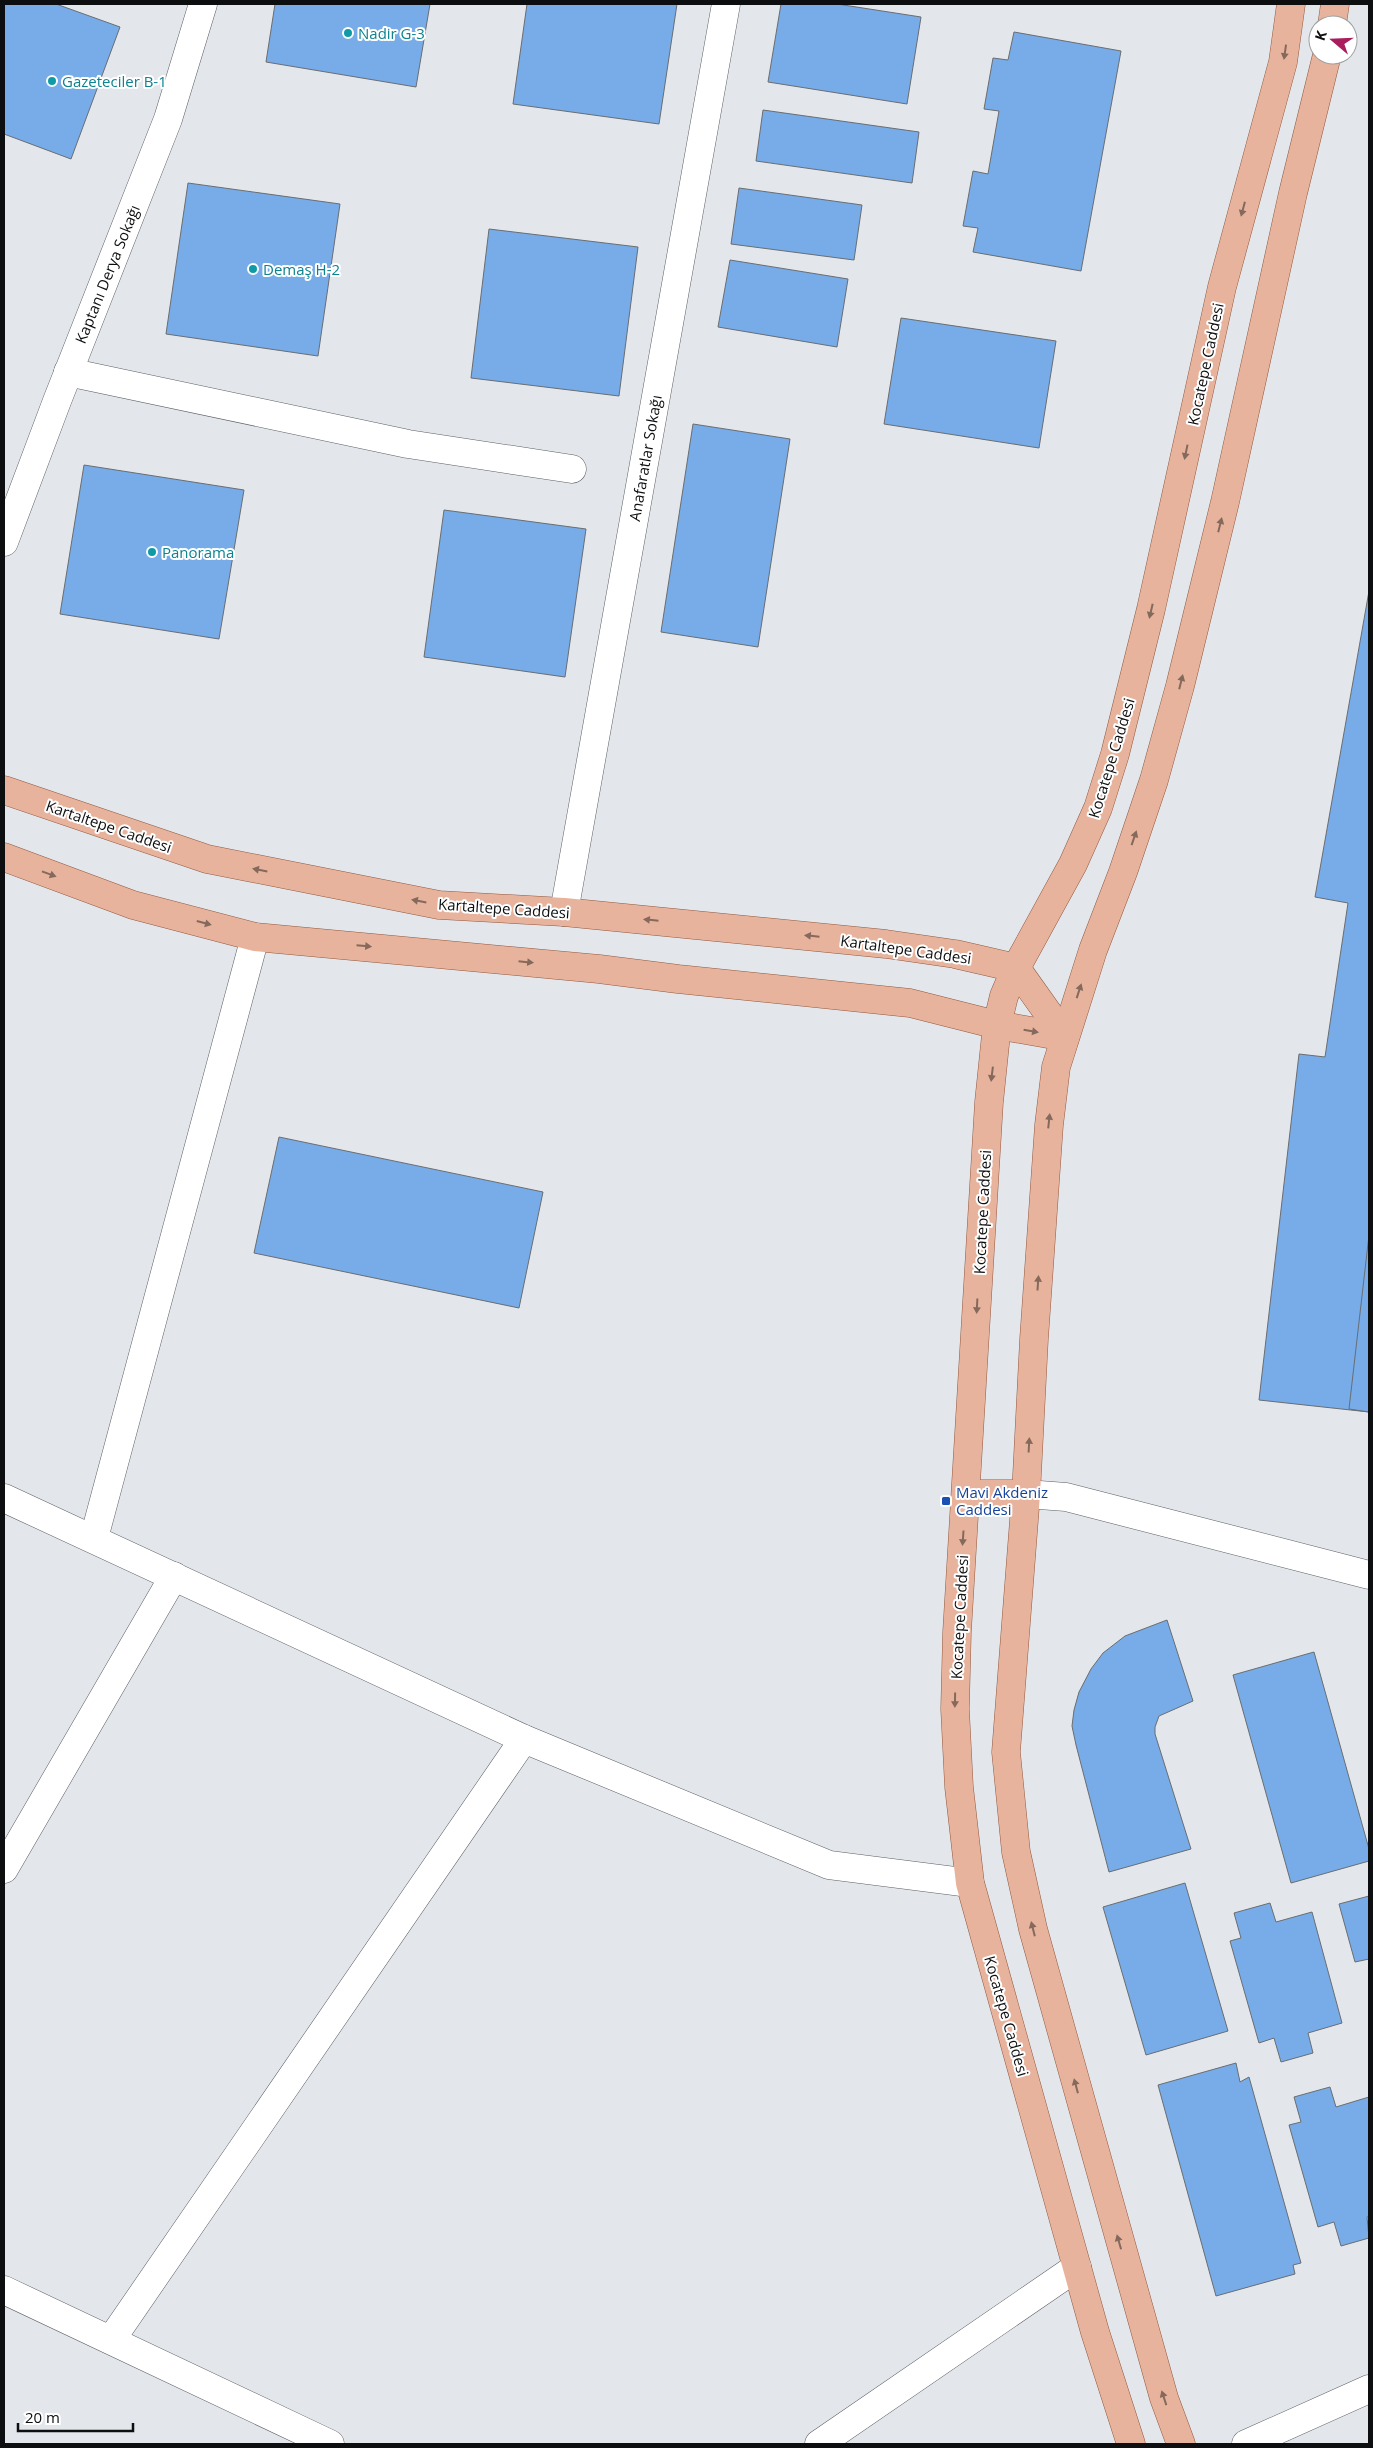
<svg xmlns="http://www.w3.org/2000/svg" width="1373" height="2448" viewBox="0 0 1373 2448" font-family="'Open Sans',sans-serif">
<rect width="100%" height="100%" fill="#e3e7ec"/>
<g fill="#77ace9" stroke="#696d71">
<path d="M4,4H56L120,27L71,159L4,134Z"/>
<path d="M275,4H430L416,87L266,62Z"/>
<path d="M527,4H677L659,124L513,104Z"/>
<path d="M781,4H837L921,17L907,104L768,82Z"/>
<path d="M1014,32L1121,51L1081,271L973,252L978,228L963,226L973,171L988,174L999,111L984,109L993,58L1008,60Z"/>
<path d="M763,110L919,132L912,183L756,161Z"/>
<path d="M188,183L340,204L318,356L166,334Z"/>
<path d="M739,188L862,205L854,260L731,244Z"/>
<path d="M489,229L638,247L619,396L471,378Z"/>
<path d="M730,260L848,279L837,347L718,327Z"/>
<path d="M901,318L1056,341L1039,448L884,424Z"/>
<path d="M693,424L790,439L758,647L661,632Z"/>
<path d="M84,465L244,490L219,639L60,614Z"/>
<path d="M444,510L586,529L565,677L424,657Z"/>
<path d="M1369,591V1412L1259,1400L1299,1054L1325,1057L1348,903L1315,897Z"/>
<path d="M279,1137L543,1192L519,1308L254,1253Z"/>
<path d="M1369,1235V1412L1349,1409Z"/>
<path d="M1167,1620L1193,1701L1159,1716L1155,1727V1734L1191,1849L1109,1872L1076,1745L1072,1726L1074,1710L1079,1692L1091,1669L1103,1653L1125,1636Z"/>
<path d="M1314,1652L1369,1849V1861L1291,1883L1233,1675Z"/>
<path d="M1185,1883L1228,2031L1146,2055L1103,1907Z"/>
<path d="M1369,1896V1959L1355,1962L1339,1904Z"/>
<path d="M1270,1903L1276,1922L1312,1912L1342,2023L1308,2033L1313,2053L1281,2062L1274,2038L1259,2043L1230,1941L1241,1938L1234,1913Z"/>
<path d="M1236,2063L1240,2082L1249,2077L1301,2263L1293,2265L1295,2274L1216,2296L1158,2085Z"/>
<path d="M1330,2087L1336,2107L1369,2097V2216L1367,2217L1369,2238L1341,2246L1334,2222L1318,2227L1289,2125L1301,2122L1294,2097Z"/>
</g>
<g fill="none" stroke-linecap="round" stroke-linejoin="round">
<g stroke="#5c5f64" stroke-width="29">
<g id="minor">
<path d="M68,372L408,444L572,469"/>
<path d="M4,542L57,401L168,119L203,4"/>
<path d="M564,912L726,4"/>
<path d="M1026,1494L1066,1497L1369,1575"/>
<path d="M4,1498L524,1739L829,1865L970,1883"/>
<path d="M94,1538L255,937"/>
<path d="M4,1869L174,1576"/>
<path d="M4,2290L330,2444"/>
<path d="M111,2340L524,1739"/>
<path d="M819,2444L1077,2267"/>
<path d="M1246,2444L1369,2389"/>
</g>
</g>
<g stroke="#925940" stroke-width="29">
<g id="major">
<path d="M1332,25L1335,4"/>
<path d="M4,790L207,859L439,905L564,912L886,944L955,954L1016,968L1065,1037"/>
<path d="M4,857L133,905L255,937L599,969L678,979L910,1003L997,1025L1065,1037"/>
<path d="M967,1494H1026"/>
<path d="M1131,2444L1095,2332L970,1883L959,1787L955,1709L957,1632L989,1102L997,1025L1004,996L1016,968L1073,864L1098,808L1115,754L1151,609L1222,287L1283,62L1291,4"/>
<path d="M1181,2444L1164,2398L1033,1929L1016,1852L1006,1752L1026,1494L1034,1339L1049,1125L1056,1067L1093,950L1123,872L1154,780L1180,686L1225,502L1293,193L1327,55"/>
</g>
</g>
<use href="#minor" stroke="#fff" stroke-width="28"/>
<use href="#major" stroke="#e8b39c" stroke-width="28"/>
</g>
<defs><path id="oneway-solid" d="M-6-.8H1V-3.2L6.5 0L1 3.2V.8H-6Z" transform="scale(1.25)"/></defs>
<g fill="#85695d">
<use href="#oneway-solid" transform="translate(1285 52) rotate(98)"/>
<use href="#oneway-solid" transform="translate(1243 209) rotate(105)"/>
<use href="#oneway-solid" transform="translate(1186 452) rotate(102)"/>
<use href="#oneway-solid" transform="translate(1220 525) rotate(-76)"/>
<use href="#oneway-solid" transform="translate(1151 611) rotate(103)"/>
<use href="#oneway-solid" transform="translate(1181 682) rotate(-76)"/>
<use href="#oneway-solid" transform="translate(1134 838) rotate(-71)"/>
<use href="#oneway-solid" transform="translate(260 870) rotate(-169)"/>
<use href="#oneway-solid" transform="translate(49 874) rotate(20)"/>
<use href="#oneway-solid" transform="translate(419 901) rotate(-169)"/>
<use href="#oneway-solid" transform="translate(651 920) rotate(-174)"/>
<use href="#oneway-solid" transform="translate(204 923) rotate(15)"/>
<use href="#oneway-solid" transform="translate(812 936) rotate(-174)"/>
<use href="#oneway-solid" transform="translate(364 946) rotate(5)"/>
<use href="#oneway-solid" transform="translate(526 962) rotate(6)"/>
<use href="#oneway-solid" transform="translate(1079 991) rotate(-72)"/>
<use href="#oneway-solid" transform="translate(1031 1031) rotate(10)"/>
<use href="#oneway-solid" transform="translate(992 1074) rotate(97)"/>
<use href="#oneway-solid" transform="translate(1049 1121) rotate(-84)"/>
<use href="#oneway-solid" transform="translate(1038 1283) rotate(-86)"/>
<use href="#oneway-solid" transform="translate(977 1306) rotate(93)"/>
<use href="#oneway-solid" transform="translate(1029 1445) rotate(-87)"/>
<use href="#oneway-solid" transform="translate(963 1538) rotate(94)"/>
<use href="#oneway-solid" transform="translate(955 1700) rotate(91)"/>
<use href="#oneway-solid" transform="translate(1033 1929) rotate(-104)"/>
<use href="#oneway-solid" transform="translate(1076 2086) rotate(-105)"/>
<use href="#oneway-solid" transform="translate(1119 2242) rotate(-106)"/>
<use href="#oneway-solid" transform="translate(1164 2398) rotate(-108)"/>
</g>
<g fill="#0f9aa8" stroke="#fff" stroke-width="2">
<circle cx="348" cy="33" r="5"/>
<circle cx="52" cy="81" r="5"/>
<circle cx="253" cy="269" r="5"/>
<circle cx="152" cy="552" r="5"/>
</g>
<rect fill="#1a4fb4" stroke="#fff" stroke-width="2" x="941" y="1496" width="10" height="10" rx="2.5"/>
<g text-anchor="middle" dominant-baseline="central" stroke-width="4" stroke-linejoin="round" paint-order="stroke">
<g font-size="15" fill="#0d838f" stroke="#fff" text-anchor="start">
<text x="358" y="33">Nadir G-3</text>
<text x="62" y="81">Gazeteciler B-1</text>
<text x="263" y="269">Demaş H-2</text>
<text x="162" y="552">Panorama</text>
</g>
<g font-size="15" fill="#0d0e10" stroke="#fff">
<text transform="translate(107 274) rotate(-68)">Kaptanı Derya Sokağı</text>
<text transform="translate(1205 364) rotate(-78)">Kocatepe Caddesi</text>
<text transform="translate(645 458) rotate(-80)">Anafaratlar Sokağı</text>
<text transform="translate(1111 758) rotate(-73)">Kocatepe Caddesi</text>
<text transform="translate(109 826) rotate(19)">Kartaltepe Caddesi</text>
<text transform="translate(504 908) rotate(4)">Kartaltepe Caddesi</text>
<text transform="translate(906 949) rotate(8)">Kartaltepe Caddesi</text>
<text transform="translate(982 1212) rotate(-87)">Kocatepe Caddesi</text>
<text transform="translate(959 1617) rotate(-87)">Kocatepe Caddesi</text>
<text transform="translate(1007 2016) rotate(74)">Kocatepe Caddesi</text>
</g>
<g font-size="15" fill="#164399" stroke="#fff" text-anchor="start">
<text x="956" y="1492">Mavi Akdeniz<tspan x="956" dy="17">Caddesi</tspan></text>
</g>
</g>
<rect width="1373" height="2448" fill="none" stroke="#0d0e10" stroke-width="10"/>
<g transform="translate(1333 40) rotate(289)"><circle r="24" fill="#ffffff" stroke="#9e9f9f"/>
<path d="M0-4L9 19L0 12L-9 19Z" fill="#a91d5e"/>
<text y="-8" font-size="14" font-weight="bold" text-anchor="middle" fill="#0d0e10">K</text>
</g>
<path d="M18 2423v8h115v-8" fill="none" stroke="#0d0e10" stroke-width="2.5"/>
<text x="25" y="2423" font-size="15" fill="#0d0e10" stroke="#ffffff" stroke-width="4" paint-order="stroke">20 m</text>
</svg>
